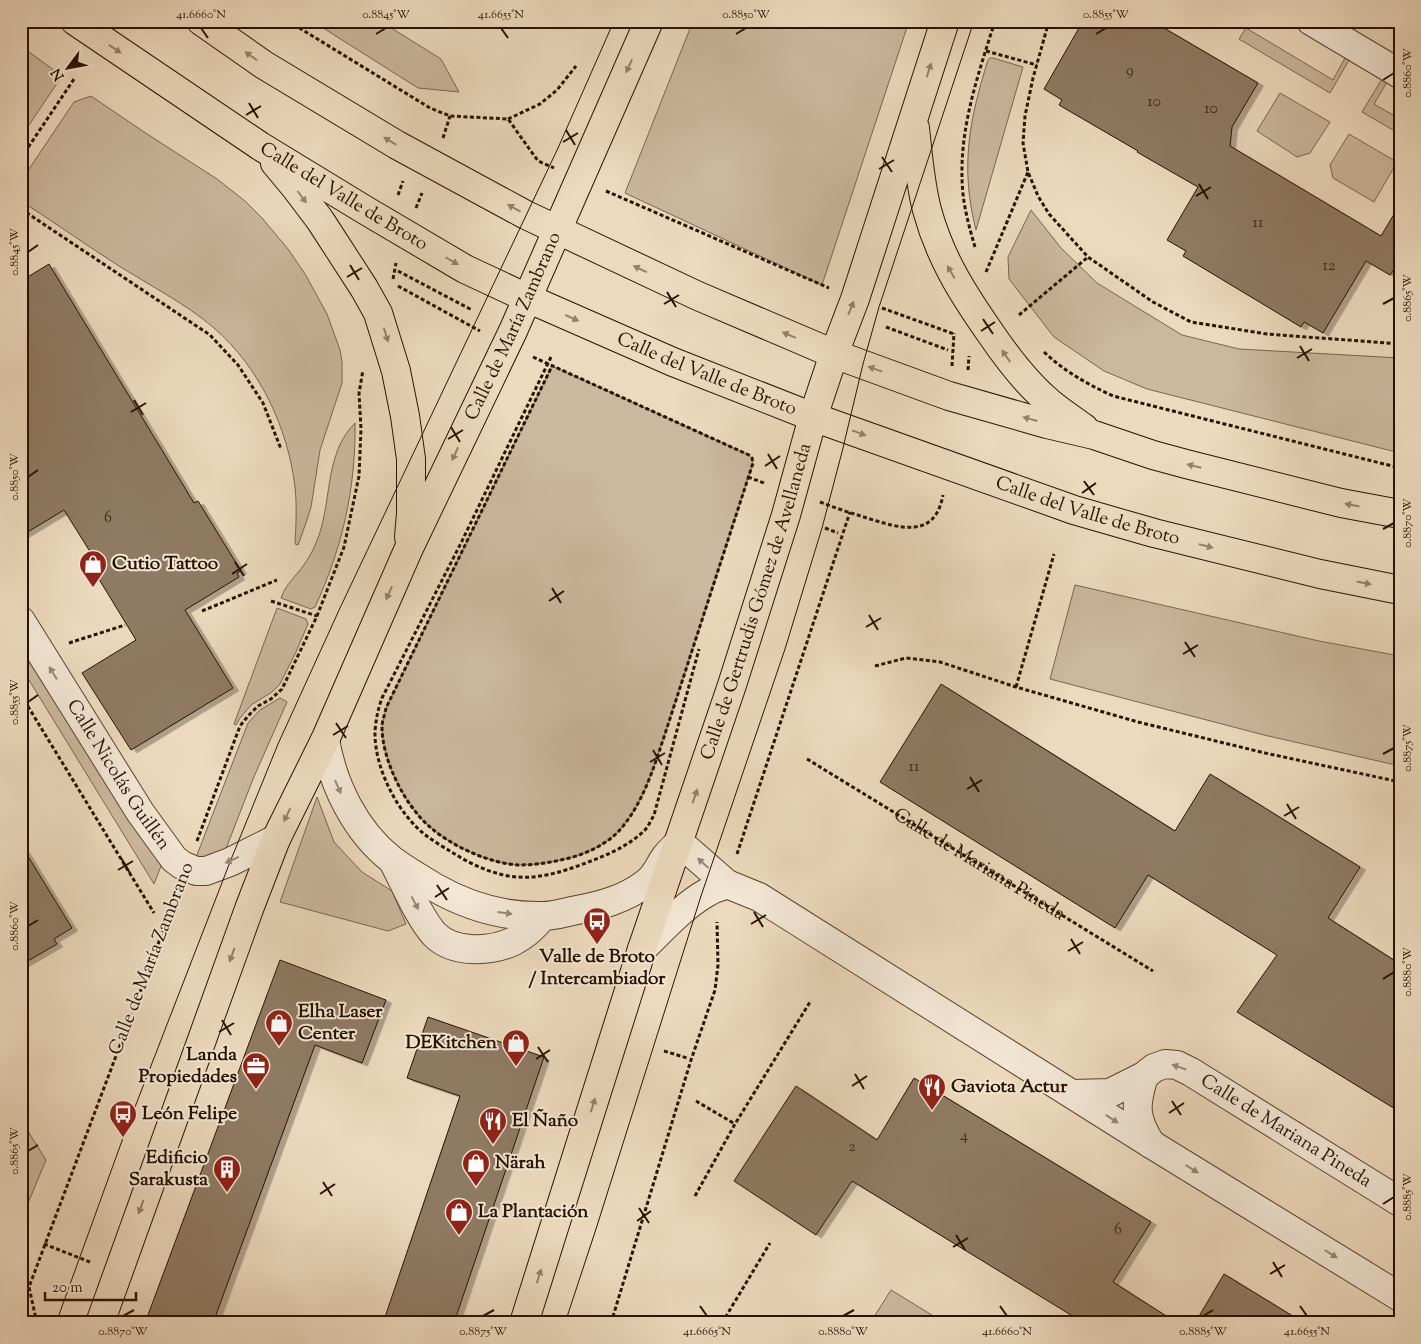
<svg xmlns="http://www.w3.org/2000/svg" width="1421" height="1344" viewBox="0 0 1421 1344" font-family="'Sorts Mill Goudy',serif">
<defs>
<filter id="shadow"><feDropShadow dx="5.5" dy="3" stdDeviation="0" flood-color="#0004"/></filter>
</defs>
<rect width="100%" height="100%" fill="#eddabe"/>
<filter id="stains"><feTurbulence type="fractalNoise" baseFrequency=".004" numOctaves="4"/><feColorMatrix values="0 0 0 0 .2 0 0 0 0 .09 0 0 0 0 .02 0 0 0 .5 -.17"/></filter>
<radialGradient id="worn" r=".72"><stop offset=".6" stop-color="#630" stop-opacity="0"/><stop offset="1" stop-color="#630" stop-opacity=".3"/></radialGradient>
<g fill="#ccb89e" stroke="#7a6450">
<path d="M312,21H380L441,59L459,92L418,88Z"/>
<path d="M693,21H909L822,285L625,193Z"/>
<path d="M1246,28L1333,80L1345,58L1349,60L1330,93L1239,39Z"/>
<path d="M21,46L62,76L21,137Z"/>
<path d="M990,58H993L1023,67L976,230C960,167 969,121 988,60Z"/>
<path d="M1382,79L1387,82L1374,104L1400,119V134L1362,112Z"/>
<path d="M1280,93L1330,122L1310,153L1297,157L1257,131Z"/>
<path d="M91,96L144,132L217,179L245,201L262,218L288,249L305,274L327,314L340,350L342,362V383L320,450L311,507L306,523L298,545L295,544C296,525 297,506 295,487C288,428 260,368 214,328C186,304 151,286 119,266C86,245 54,222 21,201V181L74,102Z"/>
<path d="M1349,134L1397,162L1374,202L1333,178L1330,165Z"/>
<path d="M1031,210L1061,248L1097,283L1182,335L1239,349L1400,358V453L1147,389L1104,371L1054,337L1009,279L1008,257Z"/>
<path d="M552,366L749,455L752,458L753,463L664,737C653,770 642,806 618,832C603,847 581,856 561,860C547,863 533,865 519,865C491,864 451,846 430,827C405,806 382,760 382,727C382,721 385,714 386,708Z"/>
<path d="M355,423C356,488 342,549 315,607L311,609L281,598C284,589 289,583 295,576C304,566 311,555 316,543C333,504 323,455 355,423Z"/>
<path d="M1075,585L1319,641L1400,656V766L1264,735L1050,679Z"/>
<path d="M277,608L306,619L308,624L296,652L280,684L272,692L251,705L240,718L236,725L234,724Z"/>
<path d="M21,629L163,861L154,884L21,667Z"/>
<path d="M280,698L287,702L253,779L222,859L195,860L248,723L260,710Z"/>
<path d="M317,797L334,842L362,872L392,891L406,924L388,931L280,902Z"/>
<path d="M21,1120L46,1160L21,1220Z"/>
<path d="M891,1290L945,1323H876L872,1320Z"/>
</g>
<g fill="#8f7a63" stroke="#291101" filter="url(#shadow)">
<path d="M1083,21H1152L1258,83L1232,127L1230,146L1381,236L1400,204V262L1390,275L1366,261L1323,333L1304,322L1301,327L1183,256L1186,251L1167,240L1198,187L1137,152L1138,151L1059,105L1062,100L1044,89Z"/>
<path d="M49,264L194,503L198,501L241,571L237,573L239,577L185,610L233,688L131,750L82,673L136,640L91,566L96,563L93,559L94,558L64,510L21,536V281Z"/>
<path d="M941,684L1175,831L1210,774L1360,867L1328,918L1400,964V1112L1237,1012L1277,955L1148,875L1115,928L880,782Z"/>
<path d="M21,845L72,928L54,939L57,944L21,965Z"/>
<path d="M280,960L386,1000L362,1063L315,1045L213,1323H145Z"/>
<path d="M428,1017L544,1057L454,1323H383L460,1096L407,1078Z"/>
<path d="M914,1078L1151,1222L1113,1282L1177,1323H1084L852,1181L816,1235L734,1181L796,1086L877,1140Z"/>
<path d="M1224,1274L1304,1323H1195Z"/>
</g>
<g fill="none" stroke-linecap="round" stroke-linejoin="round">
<g stroke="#5a4330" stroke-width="30">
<g id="minor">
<path d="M1311,21L1400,74"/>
<path id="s2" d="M21,621L140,812L174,859L182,865L196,871H206L230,862L276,839"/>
<path d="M325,740C333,785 355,831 392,860C405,870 420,878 434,887C467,906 504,917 542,916C552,916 563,913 572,911C599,906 624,900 646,883C656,876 659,865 666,856C670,851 675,847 679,842L727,884L759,897L1151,1144L1400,1297"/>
<path d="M394,863C405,884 419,917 434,934C453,954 491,952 514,941C526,935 535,926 543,916"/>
<path d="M642,949C662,930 684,905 708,892C714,888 721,887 727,884"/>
<path d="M1144,1076C1135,1105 1134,1117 1151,1144"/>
<path id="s3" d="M1073,1094L1110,1093L1144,1076L1154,1068L1165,1064L1177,1065L1191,1072L1400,1202"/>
</g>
</g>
<g stroke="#291101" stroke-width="30">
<g id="major">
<path id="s4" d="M75,21L260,146L365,210L465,269L527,298L673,362L813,417L1074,510L1154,533L1320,574L1400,590"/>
<path d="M201,21L264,65L397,145L526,215L698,296L834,354L949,396L1047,424L1094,435L1153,455L1186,464L1341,503L1400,514"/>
<path d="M915,128C918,156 920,183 927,210C940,258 963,294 991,334C1008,359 1027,384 1050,403C1061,412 1073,420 1084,428"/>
<path d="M275,163L295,187L320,220L364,288L378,313L396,371L405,416L411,459V513L409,537"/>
<path id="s5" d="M100,1323L249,909L276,839L325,740L409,548L513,331L649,21"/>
<path id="s6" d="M524,1323L642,949L732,685L786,515L813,417L834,354L855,299L945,21"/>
</g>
</g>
<g stroke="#291101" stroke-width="3" stroke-dasharray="4 2.5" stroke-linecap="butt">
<path d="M288,21L430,108L450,116L508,119L538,161L554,168"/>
<path d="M1049,21L1033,78L1025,116L1023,143L1028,172L1038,196L1049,214L1088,257L1153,302L1191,322L1267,334L1400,344"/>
<path d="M1376,27L1379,21"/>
<path d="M986,51L1037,65"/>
<path d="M508,119L540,104L557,90L576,66"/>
<path d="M443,138L450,116"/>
<path d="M21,158L74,79"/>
<path d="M606,191L829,288"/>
<path d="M398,195L403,181"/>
<path d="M416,208L422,193"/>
<path d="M21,209L210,335L238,365L263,403L281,449"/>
<path d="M975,247C970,230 965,212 963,194C957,134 977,78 995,21"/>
<path d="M398,271L472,310"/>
<path d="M986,272L1028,172"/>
<path d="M393,279L396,263"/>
<path d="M398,286L480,331"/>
<path d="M882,308L954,334"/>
<path d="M1019,315L1088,257"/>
<path d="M886,327L948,350"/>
<path d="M1044,352C1064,371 1087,384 1113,396L1400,468"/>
<path d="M533,357L749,455L752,458L753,463L664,737C653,770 642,806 618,832C603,847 581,856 561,860C547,863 533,865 519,865C491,864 451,846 430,827C405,806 382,760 382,727C382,721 385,714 386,708L552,366"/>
<path d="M551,357L461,543L382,698C378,709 376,719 375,731C374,768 398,815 428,837C435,842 443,847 450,851C470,864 493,875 517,877C542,879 568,870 591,861C610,854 629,845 644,831C648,827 651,820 654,815L699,649"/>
<path d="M952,366L954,333"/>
<path d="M968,370L969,356"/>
<path d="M748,477L764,483"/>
<path d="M820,502C835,508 851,513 867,518C899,528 935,540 943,495"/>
<path d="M825,528L838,533"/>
<path d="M271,601L317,616"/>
<path d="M202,611L277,580"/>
<path d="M69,643L125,625"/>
<path d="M875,666L906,658L940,662L1016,687L1138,722L1265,753L1400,782"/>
<path d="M1016,687L1054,554"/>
<path d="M21,695L154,913"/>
<path id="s1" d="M807,759L1153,971"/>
<path d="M197,841L240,726L248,716L258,706L271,699L282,689L317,616L344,547L359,476L361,429L359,393L363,370"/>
<path d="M737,854L850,512"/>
<path d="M664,1051L687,1058"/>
<path d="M696,1101L735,1124"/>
<path d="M695,1196L735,1124L810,1002"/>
<path d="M44,1244L90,1262"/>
<path d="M35,1323L36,1319L29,1287L177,894"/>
<path d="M611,1323L691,1060L715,990L718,965L717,922"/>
<path d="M722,1323L770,1243"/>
</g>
<use href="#minor" stroke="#f3e7d5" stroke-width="28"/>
<use href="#major" stroke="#eddabe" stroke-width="28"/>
<g stroke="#291101" stroke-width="1">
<path d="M56,1323L123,1138L230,862L278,744L340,608L558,148L614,21"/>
<path d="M565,1323L596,1229L701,896L785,649L822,528L842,452L863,364L879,307L974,21"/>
</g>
</g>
<defs><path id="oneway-solid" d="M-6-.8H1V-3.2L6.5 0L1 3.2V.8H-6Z" transform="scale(1.25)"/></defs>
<g fill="#958069">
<use href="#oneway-solid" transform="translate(115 49) rotate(34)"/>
<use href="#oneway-solid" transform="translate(251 56) rotate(-145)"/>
<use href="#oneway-solid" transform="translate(629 66) rotate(114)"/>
<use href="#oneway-solid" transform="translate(929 70) rotate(-72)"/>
<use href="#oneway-solid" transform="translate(390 141) rotate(-149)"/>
<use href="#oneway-solid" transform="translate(302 197) rotate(53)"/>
<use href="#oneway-solid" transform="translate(514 208) rotate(-151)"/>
<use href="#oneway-solid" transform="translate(452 261) rotate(30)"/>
<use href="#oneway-solid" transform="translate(640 269) rotate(-155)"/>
<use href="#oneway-solid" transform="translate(951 272) rotate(-120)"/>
<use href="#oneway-solid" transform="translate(851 308) rotate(-68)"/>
<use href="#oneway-solid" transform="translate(572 318) rotate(24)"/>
<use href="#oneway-solid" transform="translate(386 335) rotate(73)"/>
<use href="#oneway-solid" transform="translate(789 335) rotate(-157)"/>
<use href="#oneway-solid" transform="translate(1006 356) rotate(-125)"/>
<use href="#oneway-solid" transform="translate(875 369) rotate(-160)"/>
<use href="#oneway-solid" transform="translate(1030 419) rotate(-164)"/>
<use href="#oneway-solid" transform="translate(859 433) rotate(20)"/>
<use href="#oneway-solid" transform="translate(455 454) rotate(115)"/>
<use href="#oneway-solid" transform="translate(1194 466) rotate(-166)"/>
<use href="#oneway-solid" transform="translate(1352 505) rotate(-169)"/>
<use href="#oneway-solid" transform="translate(1206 546) rotate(14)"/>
<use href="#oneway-solid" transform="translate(1364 583) rotate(11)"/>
<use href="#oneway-solid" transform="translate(389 593) rotate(114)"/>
<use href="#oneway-solid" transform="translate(695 796) rotate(-71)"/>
<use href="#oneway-solid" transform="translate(287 815) rotate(116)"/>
<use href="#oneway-solid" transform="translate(232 955) rotate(110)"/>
<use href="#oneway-solid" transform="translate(593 1105) rotate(-73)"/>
<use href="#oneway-solid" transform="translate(141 1207) rotate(110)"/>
<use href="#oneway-solid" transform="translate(539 1276) rotate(-73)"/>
</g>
<g fill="#988776">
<use href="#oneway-solid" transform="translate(53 673) rotate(-122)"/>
<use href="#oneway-solid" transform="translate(338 787) rotate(66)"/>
<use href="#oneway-solid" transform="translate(232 860) rotate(156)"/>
<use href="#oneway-solid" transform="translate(703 863) rotate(-138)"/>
<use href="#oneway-solid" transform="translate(415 903) rotate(62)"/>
<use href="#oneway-solid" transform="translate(505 913) rotate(8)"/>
<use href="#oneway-solid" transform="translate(1179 1067) rotate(-161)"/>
<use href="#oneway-solid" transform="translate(1112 1119) rotate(33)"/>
<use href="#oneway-solid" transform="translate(1192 1169) rotate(32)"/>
<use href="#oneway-solid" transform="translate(1331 1254) rotate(32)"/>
</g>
<path fill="none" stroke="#291101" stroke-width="2" d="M201,28L208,38M501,28L508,38M376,34L386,28M736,34L746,28M1096,34L1106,28M1383,80L1394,73M249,103L258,118M246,115L261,106M566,130L575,145M563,142L578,133M882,157L892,172M879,169L894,160M1199,184L1208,199M1196,196L1211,187M28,252L38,245M350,265L359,280M347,277L362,268M667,292L676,307M664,304L679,295M1383,304L1394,298M983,319L993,334M981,331L995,322M1300,346L1309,361M1297,358L1312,349M134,400L143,415M131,412L146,403M451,427L460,442M448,439L463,430M768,454L777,469M765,466L780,456M28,477L38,470M1084,481L1094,495M1082,493L1096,483M1383,529L1394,523M235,562L244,576M232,574L247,564M552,588L561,603M549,601L564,591M869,615L878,630M866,627L881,618M1185,642L1195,657M1183,654L1198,645M28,702L38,695M336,723L346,738M333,735L348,726M653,750L662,765M1383,754L1394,748M650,762L665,753M970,777L979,792M967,789L982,780M1287,804L1296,819M1284,816L1299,807M121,858L130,873M118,870L133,861M437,885L447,900M435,897L449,888M754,912L763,927M751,924L766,915M28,926L38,920M1071,939L1080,954M1068,951L1083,942M1383,979L1394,972M222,1020L231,1035M219,1032L234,1023M538,1047L548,1062M536,1059L550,1050M855,1074L864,1089M852,1086L867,1076M1172,1101L1181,1115M1169,1113L1184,1103M28,1151L38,1145M323,1182L332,1196M320,1194L335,1184M1383,1204L1394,1197M639,1208L649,1223M637,1221L651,1211M956,1235L965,1250M953,1247L968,1238M1273,1262L1282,1277M1270,1274L1285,1265M700,1306L707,1316M1000,1306L1007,1316M1300,1306L1307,1316M123,1316L134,1310M483,1316L494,1310M843,1316L854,1310M1203,1316L1213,1310"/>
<defs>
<g id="shop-pin" transform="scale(1.4375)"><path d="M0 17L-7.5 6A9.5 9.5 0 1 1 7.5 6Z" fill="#8f2418" stroke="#f3e7d5"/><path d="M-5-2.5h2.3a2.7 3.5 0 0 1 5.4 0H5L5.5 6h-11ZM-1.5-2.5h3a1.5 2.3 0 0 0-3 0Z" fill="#fff"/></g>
<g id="bus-pin" transform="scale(1.4375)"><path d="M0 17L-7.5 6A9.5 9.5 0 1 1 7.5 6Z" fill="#8f2418" stroke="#f3e7d5"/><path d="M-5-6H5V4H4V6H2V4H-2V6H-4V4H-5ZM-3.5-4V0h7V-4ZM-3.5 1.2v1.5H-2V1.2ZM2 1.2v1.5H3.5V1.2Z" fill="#fff"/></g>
<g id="office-pin" transform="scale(1.4375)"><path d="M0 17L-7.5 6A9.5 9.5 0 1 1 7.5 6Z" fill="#8f2418" stroke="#f3e7d5"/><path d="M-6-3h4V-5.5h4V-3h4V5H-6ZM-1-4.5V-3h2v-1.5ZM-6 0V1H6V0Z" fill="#fff"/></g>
<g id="restaurant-pin" transform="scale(1.4375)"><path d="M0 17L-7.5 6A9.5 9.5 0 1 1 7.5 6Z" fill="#8f2418" stroke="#f3e7d5"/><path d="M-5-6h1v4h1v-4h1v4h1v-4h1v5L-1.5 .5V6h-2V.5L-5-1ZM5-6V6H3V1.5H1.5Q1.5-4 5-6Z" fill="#fff"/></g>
<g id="building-pin" transform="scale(1.4375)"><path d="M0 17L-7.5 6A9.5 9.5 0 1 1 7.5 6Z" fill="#8f2418" stroke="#f3e7d5"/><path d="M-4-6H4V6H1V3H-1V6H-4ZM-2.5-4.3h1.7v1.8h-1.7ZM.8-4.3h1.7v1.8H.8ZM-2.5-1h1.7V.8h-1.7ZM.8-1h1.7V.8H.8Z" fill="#fff"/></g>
</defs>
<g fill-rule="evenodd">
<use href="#shop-pin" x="93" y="564"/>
<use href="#bus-pin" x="597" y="921"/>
<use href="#shop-pin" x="279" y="1023"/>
<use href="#shop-pin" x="516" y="1043"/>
<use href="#office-pin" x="256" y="1066"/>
<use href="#restaurant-pin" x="932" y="1087"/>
<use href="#bus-pin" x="123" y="1114"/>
<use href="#restaurant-pin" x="493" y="1121"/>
<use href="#shop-pin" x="476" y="1163"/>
<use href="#building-pin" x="227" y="1169"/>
<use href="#shop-pin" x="459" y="1212"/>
</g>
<g text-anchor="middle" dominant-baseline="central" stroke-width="4" stroke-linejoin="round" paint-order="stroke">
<g font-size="16" fill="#422b1a">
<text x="1130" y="71">9</text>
<text x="1154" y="102">10</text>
<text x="1211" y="109">10</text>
<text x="1258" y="223">11</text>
<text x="1329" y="266">12</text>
<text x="108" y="518">6</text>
<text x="914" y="767">11</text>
<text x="964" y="1136">4</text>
<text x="852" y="1147">2</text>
<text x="1118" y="1230">6</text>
</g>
<g font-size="19" fill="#291101" stroke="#f3e7d5">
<text stroke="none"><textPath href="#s4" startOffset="321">Calle del Valle de Broto</textPath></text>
<text stroke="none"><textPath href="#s5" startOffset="1080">Calle de María Zambrano</textPath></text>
<text stroke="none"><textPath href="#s4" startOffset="726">Calle del Valle de Broto</textPath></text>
<text stroke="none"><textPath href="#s4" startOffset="1131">Calle del Valle de Broto</textPath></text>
<text stroke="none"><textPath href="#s6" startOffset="758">Calle de Gertrudis Gómez de Avellaneda</textPath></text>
<text stroke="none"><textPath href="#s2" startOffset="182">Calle Nicolás Guillén</textPath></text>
<text stroke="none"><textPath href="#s1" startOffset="202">Calle de Mariana Pineda</textPath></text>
<text transform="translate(152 959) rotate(-69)">Calle de María Zambrano</text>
<text stroke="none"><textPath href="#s3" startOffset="239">Calle de Mariana Pineda</textPath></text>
</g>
<g font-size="19" font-weight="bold" fill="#291101" stroke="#f3e7d5" text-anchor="start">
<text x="112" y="564">Cutio Tattoo</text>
<text x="597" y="957" text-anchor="middle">Valle de Broto<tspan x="597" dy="22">/ Intercambiador</tspan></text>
<text x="298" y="1012">Elha Laser<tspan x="298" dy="22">Center</tspan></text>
<text x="497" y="1043" text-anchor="end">DEKitchen</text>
<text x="237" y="1055" text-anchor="end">Landa<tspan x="237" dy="22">Propiedades</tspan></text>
<text x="951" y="1087">Gaviota Actur</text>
<text x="142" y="1114">León Felipe</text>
<text x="512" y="1121">El Ñaño</text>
<text x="208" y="1158" text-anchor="end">Edificio<tspan x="208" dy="22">Sarakusta</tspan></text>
<text x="495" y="1163">Närah</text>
<text x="478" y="1212">La Plantación</text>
</g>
</g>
<rect width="1421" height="1344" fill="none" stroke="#eddabe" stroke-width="55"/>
<g transform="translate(68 68) rotate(238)" stroke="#f3e7d5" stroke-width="4" paint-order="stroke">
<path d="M0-4L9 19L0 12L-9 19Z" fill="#291101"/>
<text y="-8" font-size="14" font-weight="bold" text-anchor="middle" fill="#291101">N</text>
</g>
<path d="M45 1292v8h91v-8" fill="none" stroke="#291101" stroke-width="2.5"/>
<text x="52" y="1292" font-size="15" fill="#291101" stroke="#f3e7d5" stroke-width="4" paint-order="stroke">20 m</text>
<rect x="28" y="28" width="1366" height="1288" fill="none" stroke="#291101" stroke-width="2"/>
<g font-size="12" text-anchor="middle" fill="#291101">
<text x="201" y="18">41.6660°N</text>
<text x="386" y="18">0.8845°W</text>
<text x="501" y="18">41.6655°N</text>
<text x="746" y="18">0.8850°W</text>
<text x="1106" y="18">0.8855°W</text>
<text transform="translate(1407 73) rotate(-90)" y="4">0.8860°W</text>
<text transform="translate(14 252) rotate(-90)" y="4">0.8845°W</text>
<text transform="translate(1407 298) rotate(-90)" y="4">0.8865°W</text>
<text transform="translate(14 477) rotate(-90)" y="4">0.8850°W</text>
<text transform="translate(1407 523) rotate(-90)" y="4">0.8870°W</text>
<text transform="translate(14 702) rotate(-90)" y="4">0.8855°W</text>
<text transform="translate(1407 748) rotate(-90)" y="4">0.8875°W</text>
<text transform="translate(14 926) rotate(-90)" y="4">0.8860°W</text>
<text transform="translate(1407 972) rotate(-90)" y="4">0.8880°W</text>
<text transform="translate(14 1151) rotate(-90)" y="4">0.8865°W</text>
<text transform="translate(1407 1197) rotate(-90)" y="4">0.8885°W</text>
<text x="123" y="1335">0.8870°W</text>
<text x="483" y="1335">0.8875°W</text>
<text x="707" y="1335">41.6665°N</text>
<text x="843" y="1335">0.8880°W</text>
<text x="1007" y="1335">41.6660°N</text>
<text x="1203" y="1335">0.8885°W</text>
<text x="1307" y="1335">41.6655°N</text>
</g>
<rect width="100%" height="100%" filter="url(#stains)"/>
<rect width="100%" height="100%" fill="url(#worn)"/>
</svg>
